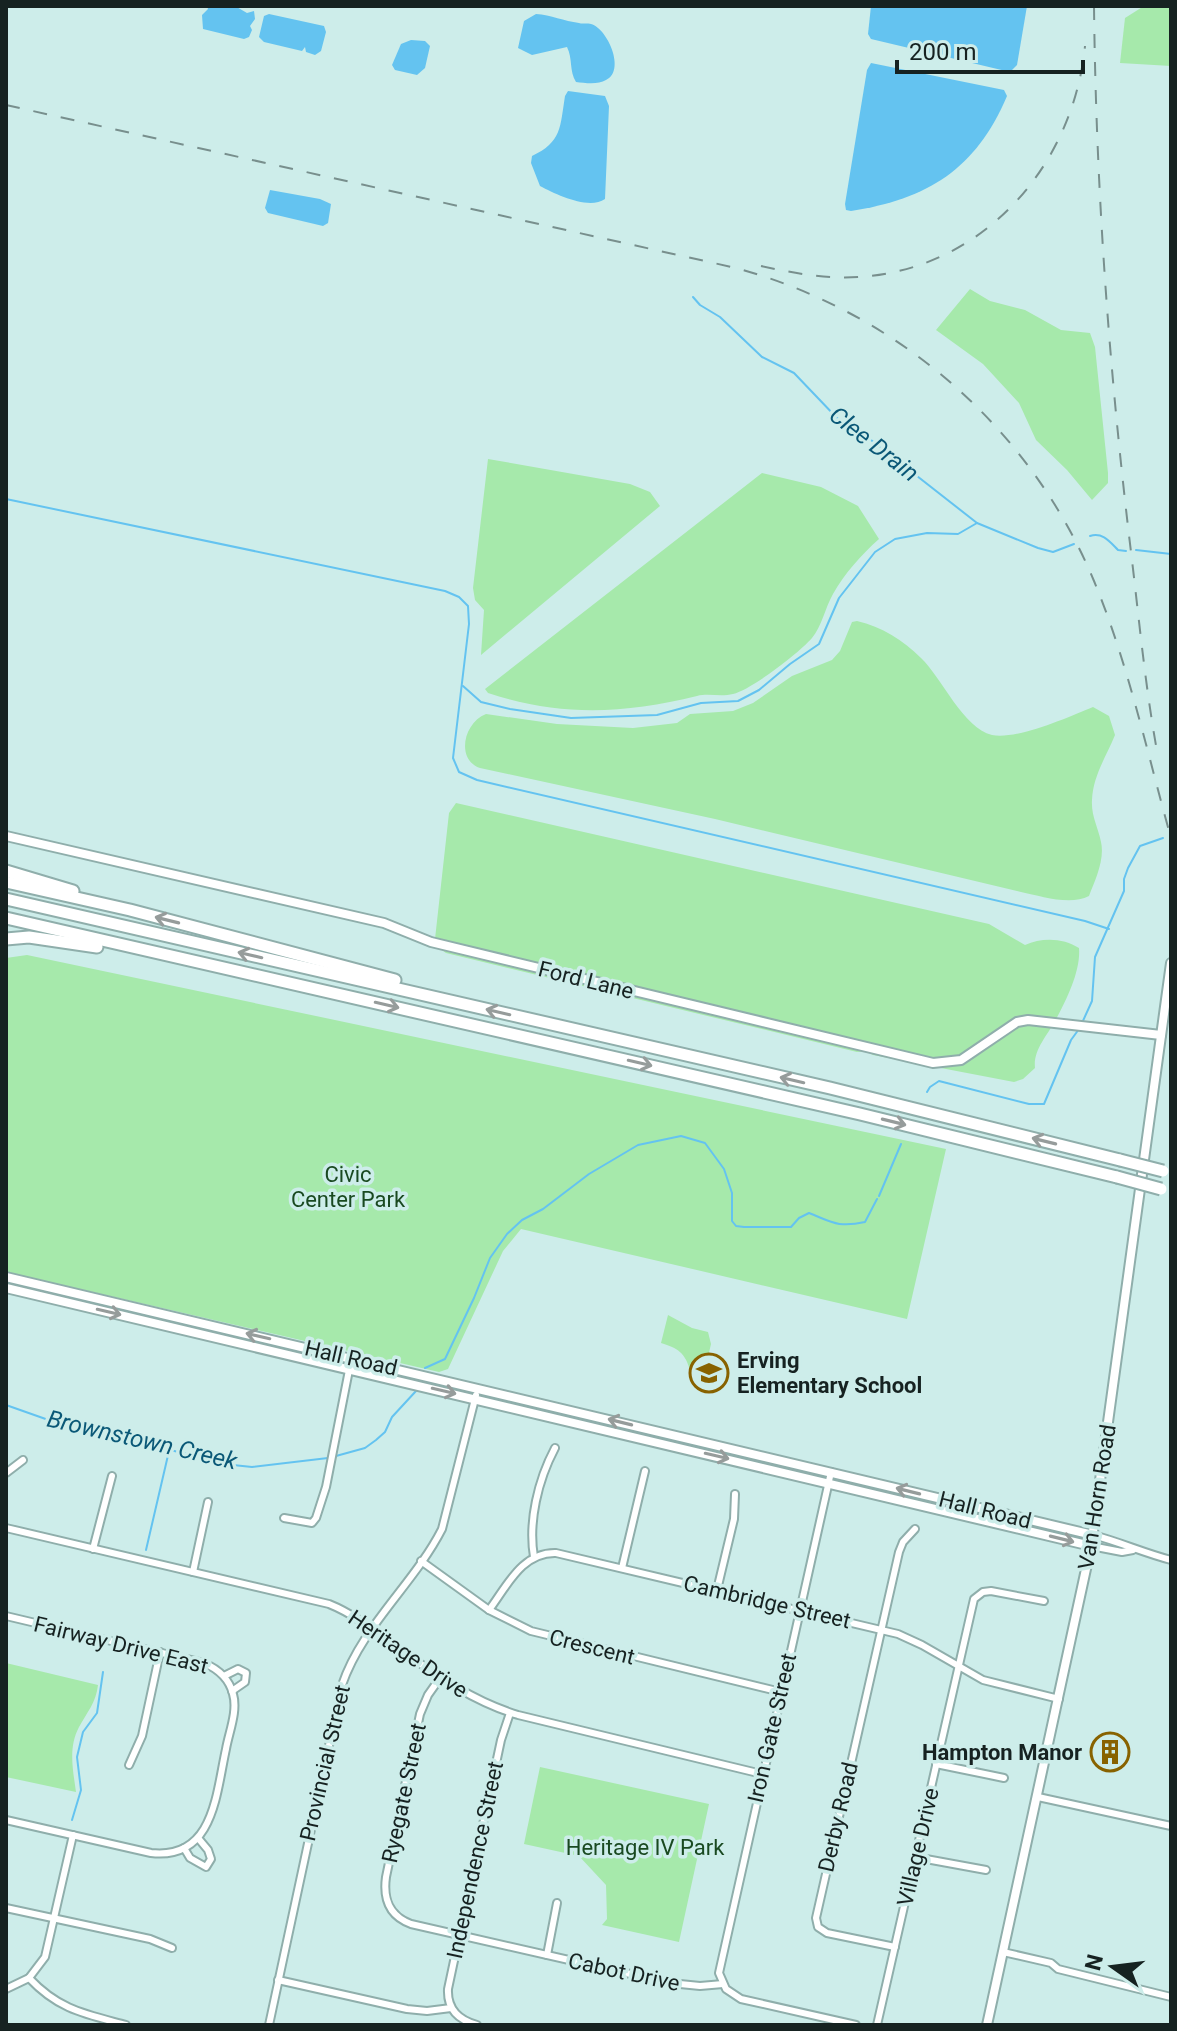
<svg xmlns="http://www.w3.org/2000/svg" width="1177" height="2031" viewBox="0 0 1177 2031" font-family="Roboto,sans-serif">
<rect width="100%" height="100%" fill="#cdedea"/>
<g fill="#a6e9ab">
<path d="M1144,6H1171V66L1120,63L1125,18Z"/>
<path d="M970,289L990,301L1025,310L1061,330L1090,333L1095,347L1108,473V483L1092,500L1067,470L1036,440L1019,403L983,364L936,330Z"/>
<path d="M488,459L630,484L650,492L660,506L481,655L484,610L475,600L473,588Z"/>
<path d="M762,473L821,487L858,506L879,539C861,555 845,573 833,594C825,608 822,626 812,638C798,654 752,689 733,694C721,697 708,693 697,696C623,714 561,717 488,693L485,689Z"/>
<path d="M857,621C882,627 903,640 921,658C942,678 963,728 992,735C1017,740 1069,717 1093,707L1109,716L1115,735C1106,757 1093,776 1092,800C1091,816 1098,827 1101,842C1105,860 1095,880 1089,896C1070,906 1041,896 1021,892L715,819L480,768C456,760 463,723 486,714L557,724L633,728L677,723L690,714L733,711L753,703L792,676L832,660L840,651L852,622Z"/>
<path d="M456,803L989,924L1025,945C1042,937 1064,938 1079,948C1081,971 1066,1001 1055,1021C1047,1036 1033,1050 1035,1068L1023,1079L1014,1082L873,1055L866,1051L857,1052L446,953L439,948L435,939L449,813Z"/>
<path d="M27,955L946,1149L907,1319L521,1229L503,1251L448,1369L439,1372L6,1272V958Z"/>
<path d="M668,1315L692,1328L708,1332L711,1344L704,1374L690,1370C685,1353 678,1348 661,1343Z"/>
<path d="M6,1663L98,1685C96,1703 87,1712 79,1727C68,1748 73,1770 76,1792L6,1777Z"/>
<path d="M540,1767L709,1804L679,1942L602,1925L607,1919L606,1885L579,1856L524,1844Z"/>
</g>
<g fill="#64c3f0">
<path d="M207,6H235L247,13L254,11L255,19L250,26L252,30L249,37L244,39L203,29L202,15L208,9Z"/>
<path d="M871,6H1027L1017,65L1010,72L871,39L868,34Z"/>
<path d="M269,14L324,26L326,32L321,51L315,55L306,52L305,47L302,51L264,42L259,37L264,16Z"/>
<path d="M536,14C551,15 564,21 579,23C580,24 589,23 591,24C608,29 626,71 606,80C598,85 585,83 576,82C569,71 573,59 567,47L532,55L518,48L524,21Z"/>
<path d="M411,40L425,41L430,46L425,68L417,75L395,70L392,65L401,44Z"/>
<path d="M871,63L1004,90L1007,96C976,169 928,199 851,211L846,210L845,204L867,70Z"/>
<path d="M568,91L605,96L609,106L605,199C589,210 557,195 540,186L531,163L532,156C562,142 560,127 565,96Z"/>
<path d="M270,190L320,199L331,204L328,223L323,226L268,213L265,208Z"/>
</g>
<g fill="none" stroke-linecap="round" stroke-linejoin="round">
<g stroke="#64c3f0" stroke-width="2">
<path d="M693,297L700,305L720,317L762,357L794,373L837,418L871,440L977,523L1038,548L1053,552L1074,544"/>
<path d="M6,499L445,591L459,597L468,606L469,624L453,758L459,772L477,780L1085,921L1109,929"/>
<path d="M1090,536C1103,532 1110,542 1118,550L1126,551"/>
<path d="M1136,550L1171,554"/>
<path d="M463,686L481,702L510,709L571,718L657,715L701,703L738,701L759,690L790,664L819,644L839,598L875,552L895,539L927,533L958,534L977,523"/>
<path d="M1082,1023L1092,1001L1095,957L1124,891V879L1128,868L1140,846L1163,838"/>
<path d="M927,1092L930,1087L939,1081L1029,1104H1044L1071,1040L1079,1029"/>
<path d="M879,1196L901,1144"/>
<path d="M425,1368L445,1359L474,1298L490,1258L507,1234L522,1220L543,1209L589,1174L638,1145L681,1136L705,1143L724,1169L732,1193V1221L736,1226L744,1227H791L799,1218L809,1213C832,1222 838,1228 865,1222L877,1199"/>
<path d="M6,1405L57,1423L233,1465L252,1467L328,1458"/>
<path d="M336,1456L365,1448L376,1440L385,1432L392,1417L416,1391"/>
<path d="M146,1550L169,1451"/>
<path d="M72,1820L81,1790L77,1757L83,1732L97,1713L103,1672"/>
</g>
<g stroke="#8faeab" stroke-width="10">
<g id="street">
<path d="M831,1472L719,1973L726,1989L741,1999L856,2025"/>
<path d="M6,1473L23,1460"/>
<path d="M284,1518L312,1523L316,1518L326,1487L350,1365"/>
<path d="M6,1528L329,1604C354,1614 375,1631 398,1648C436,1675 472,1701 518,1715L762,1774"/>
<path d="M1093,1535C1120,1542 1144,1553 1171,1560"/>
<path d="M1091,1546L1122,1552L1133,1550"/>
<path d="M93,1549L112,1476"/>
<path d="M534,1557C528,1522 538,1480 555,1448"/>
<path d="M421,1561L489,1610L531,1631L781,1692"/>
<path d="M622,1568L645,1471"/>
<path d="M193,1572L208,1502"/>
<path d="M717,1590L734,1519L735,1494"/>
<path d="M489,1610C507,1586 522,1552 556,1553L898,1634L922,1645L983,1680L1059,1699"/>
<path d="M6,1616L204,1663C218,1669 229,1678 233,1694C238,1711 229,1732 226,1749C216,1794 214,1860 151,1853L6,1820"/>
<path d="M224,1676L238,1669L246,1673L245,1682L232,1691"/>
<path d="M440,1678L428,1695L420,1714L386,1877C383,1899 389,1916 411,1924L670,1983L700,1986L723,1984"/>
<path d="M936,1764L1004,1778"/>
<path d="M129,1765L142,1736L160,1652"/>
<path d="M1038,1797L1171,1826"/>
<path d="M184,1848L190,1858L206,1867L211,1859L208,1850L198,1838"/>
<path d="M915,1857L986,1870"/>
<path d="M6,1908L150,1939L172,1948"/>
<path d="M895,1947L827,1933L818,1927L816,1918L899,1552L903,1542L915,1529"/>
<path d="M1003,1952L1051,1963L1058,1969L1171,1997"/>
<path d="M547,1955L557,1903"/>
<path d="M29,1978C59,2010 85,2014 126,2025"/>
<path d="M278,1980L407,2009L427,2011L451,2008"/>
<path d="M6,1989L29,1978L45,1957L73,1835"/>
<path d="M269,2025L342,1685C362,1626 414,1584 442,1529L476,1395"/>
<path d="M477,2025C458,2020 447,2009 448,1989L501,1740L510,1713"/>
<path d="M877,2025L974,1599L983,1592L991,1591L1044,1601"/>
</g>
</g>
<g stroke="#8faeab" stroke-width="12">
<g id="secondary">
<path d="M6,836L384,923L431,942L933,1063L961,1060L1017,1022L1028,1020L1161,1035"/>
<path d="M6,1277L1093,1535"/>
<path d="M6,1288L1091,1546"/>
<path d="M987,2025L1091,1546L1171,963"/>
</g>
</g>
<g stroke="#8faeab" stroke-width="15">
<g id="highway">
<path d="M6,871L73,891"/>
<path d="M6,882L130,910L395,980"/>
<path d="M6,899L830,1088L1120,1160"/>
<path d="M6,918L860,1114L1117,1177"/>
<path d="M6,939L29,937L97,947"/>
</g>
</g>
<use href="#street" stroke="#fff" stroke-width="6"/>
<use href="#secondary" stroke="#fff" stroke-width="8"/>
<use href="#highway" stroke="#fff" stroke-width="11"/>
<g stroke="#788f8d" stroke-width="2" stroke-dasharray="14 14" stroke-linecap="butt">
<path d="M1094,6C1096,189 1109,370 1131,552C1139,618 1145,685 1157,751"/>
<path d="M6,105L736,268C897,312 1030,427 1094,581C1128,663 1147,752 1171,838"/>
<path d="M761,266C793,273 825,279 858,277C982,270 1073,167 1085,46"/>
</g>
<g stroke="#8faeab" stroke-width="15" stroke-linecap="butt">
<g id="highway-bridge">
<path d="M1120,1160L1163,1171"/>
<path d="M1117,1177L1161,1189"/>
</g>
</g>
<use href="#highway-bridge" stroke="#fff" stroke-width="11"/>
</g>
<defs><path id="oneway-shaft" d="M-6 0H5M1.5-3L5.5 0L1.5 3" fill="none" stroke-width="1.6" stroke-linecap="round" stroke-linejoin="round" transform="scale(2)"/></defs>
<g stroke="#969c9b">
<use href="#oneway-shaft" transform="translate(167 920) rotate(-166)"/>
<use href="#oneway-shaft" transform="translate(250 955) rotate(-167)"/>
<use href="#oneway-shaft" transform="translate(387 1005) rotate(13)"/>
<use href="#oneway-shaft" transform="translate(498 1012) rotate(-167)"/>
<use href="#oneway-shaft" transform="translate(640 1063) rotate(13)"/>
<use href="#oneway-shaft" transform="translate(792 1080) rotate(-167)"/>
<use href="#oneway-shaft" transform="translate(894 1122) rotate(14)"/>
<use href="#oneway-shaft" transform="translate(1044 1141) rotate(-166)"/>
<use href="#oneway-shaft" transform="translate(109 1312) rotate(13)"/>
<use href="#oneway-shaft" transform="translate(258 1336) rotate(-167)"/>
<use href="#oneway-shaft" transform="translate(444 1391) rotate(13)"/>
<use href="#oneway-shaft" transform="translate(620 1422) rotate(-166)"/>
<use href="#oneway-shaft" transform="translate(717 1456) rotate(13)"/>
<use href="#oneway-shaft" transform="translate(908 1491) rotate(-166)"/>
<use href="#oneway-shaft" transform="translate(1062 1539) rotate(14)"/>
</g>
<defs>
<g id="school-ring" transform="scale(2)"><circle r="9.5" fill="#cdedea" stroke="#886200" stroke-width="1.5"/><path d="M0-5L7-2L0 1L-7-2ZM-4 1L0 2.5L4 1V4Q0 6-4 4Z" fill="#886200"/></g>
<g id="building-ring" transform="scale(2)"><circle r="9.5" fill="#cdedea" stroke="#886200" stroke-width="1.5"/><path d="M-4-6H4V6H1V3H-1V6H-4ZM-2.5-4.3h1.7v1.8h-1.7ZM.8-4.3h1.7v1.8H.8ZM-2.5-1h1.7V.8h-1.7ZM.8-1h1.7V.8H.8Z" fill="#886200"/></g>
</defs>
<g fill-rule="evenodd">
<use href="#school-ring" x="709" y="1373"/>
<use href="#building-ring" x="1110" y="1752"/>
</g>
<g text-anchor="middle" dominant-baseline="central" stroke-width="7" stroke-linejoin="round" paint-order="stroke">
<g font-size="22" fill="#162221" stroke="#cdedea">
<text transform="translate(586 980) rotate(14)">Ford Lane</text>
<text transform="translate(351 1358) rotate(13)">Hall Road</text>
<text transform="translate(1097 1497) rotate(-81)">Van Horn Road</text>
<text transform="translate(985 1510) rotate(14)">Hall Road</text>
<text transform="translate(767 1602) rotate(13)">Cambridge Street</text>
<text transform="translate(121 1645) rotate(14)">Fairway Drive East</text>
<text transform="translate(592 1647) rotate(14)">Crescent</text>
<text transform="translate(408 1654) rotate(34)">Heritage Drive</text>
<text transform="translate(772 1728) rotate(-77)">Iron Gate Street</text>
<text transform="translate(325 1763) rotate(-77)">Provincial Street</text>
<text transform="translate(404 1793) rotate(-78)">Ryegate Street</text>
<text transform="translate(838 1817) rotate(-77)">Derby Road</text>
<text transform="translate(918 1847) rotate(-77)">Village Drive</text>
<text transform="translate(475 1860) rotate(-78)">Independence Street</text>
<text transform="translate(624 1972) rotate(12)">Cabot Drive</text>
</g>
<g font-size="22" fill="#194920" stroke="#cdedea">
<text x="348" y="1174">Civic<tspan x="348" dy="25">Center Park</tspan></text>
<text x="645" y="1847">Heritage IV Park</text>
</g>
<g font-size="22" font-weight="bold" fill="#162221" stroke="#cdedea" text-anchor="start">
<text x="737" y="1360">Erving<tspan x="737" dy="25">Elementary School</tspan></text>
<text x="1082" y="1752" text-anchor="end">Hampton Manor</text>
</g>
<g font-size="24" font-style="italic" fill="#0a5877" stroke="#cdedea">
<text transform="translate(874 444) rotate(38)">Clee Drain</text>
<text transform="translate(142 1440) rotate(13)">Brownstown Creek</text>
</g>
</g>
<rect width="1177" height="2031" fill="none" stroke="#162221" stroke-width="16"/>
<g transform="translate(1113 1967) rotate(284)" stroke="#cdedea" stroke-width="6" paint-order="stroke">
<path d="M0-6L14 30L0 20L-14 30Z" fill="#162221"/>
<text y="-12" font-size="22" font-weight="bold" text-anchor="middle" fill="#162221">N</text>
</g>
<path d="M897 60v12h186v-12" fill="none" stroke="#162221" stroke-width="4"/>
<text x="909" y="60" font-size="24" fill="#162221" stroke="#cdedea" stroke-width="6" paint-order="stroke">200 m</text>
</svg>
